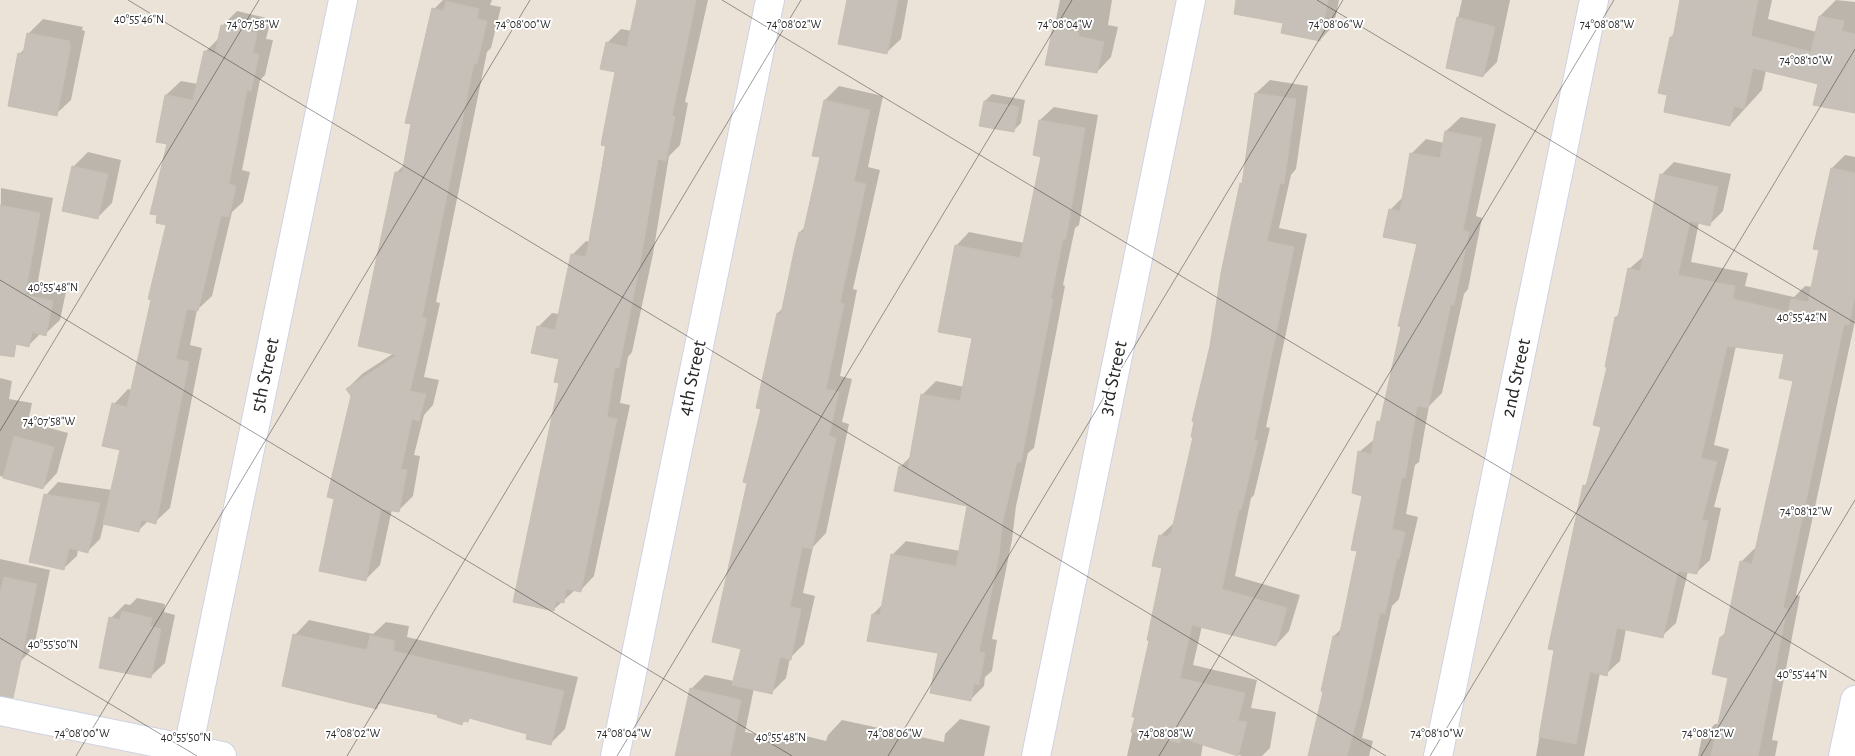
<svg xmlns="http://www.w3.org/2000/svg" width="1855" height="756" viewBox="0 0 1855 756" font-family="'Alegreya Sans',sans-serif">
<rect width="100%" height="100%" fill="#ece3d8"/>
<g fill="#0003">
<path d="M443,0H492L490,5L501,7L491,48L487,52L436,302L440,303L424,377L439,380L433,405L424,415L414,455L420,456L413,496L398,511L392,509L380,565L366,579L335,498L353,395L347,389L362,374L394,353L396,173L405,164L434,9Z"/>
<path d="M638,0H708L685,102L688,103L680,145L669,156L653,254L632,352L628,357L620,403L630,405L594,576L580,591L575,590L553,610L560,358L538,327L552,313L559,314L572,255L586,241L590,242L617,71L607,43L621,29L632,31Z"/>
<path d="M848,0H908L901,39L886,53Z"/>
<path d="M1058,0H1112L1108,25L1118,27L1111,57L1097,72L1047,64L1060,0Z"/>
<path d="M1289,0H1339L1334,25L1320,40Z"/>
<path d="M1462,0H1510L1497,62L1483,76L1447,67Z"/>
<path d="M1682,0H1772L1768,19L1817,32L1820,16L1836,0L1855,2V112L1819,83L1766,70L1762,90L1730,125L1669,94L1671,37L1675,33Z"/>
<path d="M237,11L271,19L266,39L273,40L265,75L260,80L242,170L250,172L243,202L232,212L212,296L197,310L190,345L202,348L170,508L155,522L148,521L138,531L104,523L100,539L87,552L78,549L77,556L64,568L46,495L58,482L112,490L121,449L114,404L128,389L132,390L167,224L169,143L166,95L181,81L198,84L205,52L220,37L222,26Z"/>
<path d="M43,19L83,27L82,30L85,31L71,100L56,114L19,54L26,48L29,33Z"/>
<path d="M1270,80L1308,86L1296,169L1291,175L1279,228L1307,234L1266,427L1270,428L1254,495L1251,498L1235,576L1300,595L1289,631L1276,645L1202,626L1193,665L1257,680L1251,708L1276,712L1270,748L1262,756H1242L1203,744L1201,756H1122H1127L1136,716H1134L1164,567L1160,536L1174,523L1195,436L1241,184L1244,180L1256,93Z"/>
<path d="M839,86L883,96L868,167L880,170L853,289L857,290L840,376L852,379L842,422L849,424L826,533L813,547L803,593L815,596L804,644L790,658L786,678L772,692L754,688L745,732L795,742L802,735L826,741L828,735L842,720L944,742L945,734L960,719L990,726L984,756H677L691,689L705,675L734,681L742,648L748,482L778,313L783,308L800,232L806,226L821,156L825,100Z"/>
<path d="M992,94L1025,100L1021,123L1014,130L981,125L985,101Z"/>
<path d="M1054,107L1098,115L1079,225L1075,228L1063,285L1065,286L1034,448L1028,453L1016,506L1012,540L992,639L997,640L992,671L985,677L984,686L970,700L939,652L873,614L883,604L892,555L906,541L960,551L968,505L901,466L912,455L922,395L936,381L964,387L974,337L956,246L969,232L1025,243L1043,156L1040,120Z"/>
<path d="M1461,117L1496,124L1476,216L1482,218L1468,289L1464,294L1442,393L1429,406L1419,462L1415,465L1406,514L1418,517L1399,599L1392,606L1362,738L1373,741L1369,756H1310L1325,691L1322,690L1334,636L1342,628L1359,550L1363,495L1359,452L1376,438L1378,422L1382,419L1403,326L1418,243L1390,210L1404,196L1411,154L1426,139L1444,143L1446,131Z"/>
<path d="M88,152L121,160L112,203L97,218L73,167Z"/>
<path d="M1845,155L1855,157V321L1796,595L1800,596L1772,740L1778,741L1775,756H1698L1702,737L1715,724H1719L1730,677L1721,637L1726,632L1741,562L1754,549H1757L1794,380L1785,353L1736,346L1714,445L1729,449L1714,507L1721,508L1710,560L1696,573L1688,571L1676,623L1662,636L1626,629L1620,661L1606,674L1600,673L1584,756H1536L1584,486L1589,481L1602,426L1616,317L1620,313L1629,269L1644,256L1661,175L1674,162L1731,174L1723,211L1710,224L1699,222L1691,262L1748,273L1745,286L1794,297L1805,286L1813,287L1821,249L1832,168Z"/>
<path d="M1,188L53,198L38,281L67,287L60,320L45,334L41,333L29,345L0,340Z"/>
<path d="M0,378L12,381L9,399L32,403L28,422L68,433L57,473L43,488L0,476Z"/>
<path d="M0,559L50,570L34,647L20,662L0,658Z"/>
<path d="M137,598L165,604L164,612L175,615L165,663L150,677L111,618L125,604L130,605Z"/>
<path d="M309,620L373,634L386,622L409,626L407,637L578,677L565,729L551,743L529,733L471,717L462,723L439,714L382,702L376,707L295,635Z"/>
</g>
<g fill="#c7c0b8" stroke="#c7bfb2">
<path d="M637,0H696L672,116L675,117L666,161L658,159L639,269L619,368H615L607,417L617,419L581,592L566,589L564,603L556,601L554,611L513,602L559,383L554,382L559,359L531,353L537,326L555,330L571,254L586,257L606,146L601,145L615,72L600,69L606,42L627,47Z"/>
<path d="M847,0H898L887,54L838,44Z"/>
<path d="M1236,0H1328L1320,41L1281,33L1283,23L1234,14Z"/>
<path d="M1680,0H1758L1751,36L1811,52L1819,16L1844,21L1842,31L1855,34V113L1813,105L1818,84L1753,68L1744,109L1734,106L1730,126L1664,112L1667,95L1658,93L1670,37H1673Z"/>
<path d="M446,1L479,9L477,19L487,21L477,64L474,63L422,317L427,318L410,391L426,394L419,421L412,419L401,469L407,470L399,512L381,509L366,581L319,571L334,499L327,497L351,396L346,389L397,355L358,346L395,172L402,173L411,124L405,123L432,8L443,11Z"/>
<path d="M1457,17L1495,27L1483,77L1446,68Z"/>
<path d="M221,25L257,33L253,53L259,54L251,91L247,90L229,184L236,186L229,217L221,216L198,311L187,309L176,359L189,362L156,524L141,520L139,532L103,524L120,450L102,446L112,403L127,407L151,300L148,299L166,225L156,223L157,215L150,214L167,144L156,142L165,95L193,100L204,51L215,53Z"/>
<path d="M1053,27L1079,33L1078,36L1104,42L1097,73L1045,65Z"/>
<path d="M27,33L70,41L69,45H71L57,116L8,106L18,53L23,54Z"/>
<path d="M1255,93L1296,99L1284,184L1280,183L1267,241L1294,247L1254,440L1258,441L1241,510L1239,509L1222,589L1287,608L1276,646L1192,625L1180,678L1245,693L1238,721L1247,722L1238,756L1181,738L1180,743L1131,732L1135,717H1132L1149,641L1147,640L1162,568L1152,566L1159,535L1168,537L1169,533L1171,534L1193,437H1191L1194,422L1192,421L1210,346L1221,273L1240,183L1242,184Z"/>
<path d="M824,100L870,110L854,181L866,184L840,303L844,304L826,389L839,392L829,436L836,438L812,549L802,547L790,607L801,609L791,660L780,657L772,694L732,685L741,649L712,642L747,483L743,482L761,409L756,408L777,313L781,314L795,247L799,232L803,233L820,157L812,156Z"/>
<path d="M984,101L1019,107L1014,132L979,126Z"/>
<path d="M1039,120L1085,128L1066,239H1063L1051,298L1053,299L1021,462H1017L1003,520L999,555L979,652L985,653L979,685L974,684L971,701L930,693L938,653L867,641L872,614L880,615L891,554L956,566L967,506L894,491L899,466L908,468L921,394L960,401L972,338L938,332L955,245L1020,258L1041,157L1033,155Z"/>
<path d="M1445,131L1482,138L1463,230L1469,232L1454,305L1451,304L1428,408L1417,406L1405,478L1402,477L1392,529L1405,532L1399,559H1397L1385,614L1380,613L1362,700L1347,756H1308L1323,692L1321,691L1333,636L1339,637L1357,551L1351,550L1362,496L1352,493L1358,451L1371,454L1377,421L1380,422L1401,327L1398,326L1417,244L1383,237L1389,209L1400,211L1410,153L1440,158Z"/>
<path d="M72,166L108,174L98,219L62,211Z"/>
<path d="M1831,168L1855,173V295L1849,325L1844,324L1783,608L1787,609L1758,756H1711L1728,678L1712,674L1720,637H1724L1740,561L1752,564L1793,381L1779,378L1784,354L1727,346L1701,458L1717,462L1702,520L1708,521L1697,574L1678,571L1663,638L1617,628L1607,676L1590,672L1576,744L1539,737L1554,650L1548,649L1583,485L1586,486L1601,427L1593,425L1607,367H1605L1615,317H1618L1628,268L1640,271L1660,174L1718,187L1710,226L1690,221L1678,275L1735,286L1733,299L1788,312L1791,299L1808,302L1819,250L1813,249Z"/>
<path d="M0,205L40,213L25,295L53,301L46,336L32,332L29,347L16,344L14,357L0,355Z"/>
<path d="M14,436L54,447L43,489L3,478Z"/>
<path d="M44,494L100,503L88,553L69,548L64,570L29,562Z"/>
<path d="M4,577L37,584L13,698L0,696V594Z"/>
<path d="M122,611L152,618L150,626L161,629L151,678L99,668L109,617L120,620Z"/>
<path d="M293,634L367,650L370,635L395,641L393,651L564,691L551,745L526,739L527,734L469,718L468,722L463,721L462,725L437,717L438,715L378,702L377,709L282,686Z"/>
<path d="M690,688L741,700L730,756H675Z"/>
</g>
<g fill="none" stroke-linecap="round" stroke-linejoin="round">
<g stroke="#ced2e3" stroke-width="30">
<g id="minor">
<path d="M0,711L222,756"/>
<path d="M188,749L343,0"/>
<path d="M615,756L770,0"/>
<path d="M1036,756L1191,0"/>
<path d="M1438,756L1594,0"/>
<path d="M1843,756L1855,700"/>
</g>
</g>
<use href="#minor" stroke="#fff" stroke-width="28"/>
</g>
<path fill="none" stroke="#282828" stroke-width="1" stroke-opacity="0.45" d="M128,0L1386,756M722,0L1855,681M1317,0L1855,323M0,280L792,756M0,431L259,0M0,638L197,756M76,756L530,0M347,756L801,0M617,756L1072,0M888,756L1343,0M1159,756L1614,0M1430,756L1855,49M1701,756L1855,500"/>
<g text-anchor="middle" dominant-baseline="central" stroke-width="4" stroke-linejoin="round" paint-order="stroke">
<g font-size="20" fill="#282828" stroke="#fff">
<text transform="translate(265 375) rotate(-78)">5th Street</text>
<text transform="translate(692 378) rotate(-78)">4th Street</text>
<text transform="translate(1113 378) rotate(-78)">3rd Street</text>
<text transform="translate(1516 378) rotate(-78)">2nd Street</text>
</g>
</g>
<g font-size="12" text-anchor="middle" fill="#282828" stroke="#fff" stroke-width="4" stroke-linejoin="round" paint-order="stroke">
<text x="139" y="23">40°55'46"N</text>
<text x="523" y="28">74°08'00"W</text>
<text x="794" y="28">74°08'02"W</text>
<text x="1065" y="28">74°08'04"W</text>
<text x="253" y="28">74°07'58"W</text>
<text x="1336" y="28">74°08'06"W</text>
<text x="1607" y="28">74°08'08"W</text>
<text x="1806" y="64">74°08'10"W</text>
<text x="53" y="291">40°55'48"N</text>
<text x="1802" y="321">40°55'42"N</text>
<text x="49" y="425">74°07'58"W</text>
<text x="1806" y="515">74°08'12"W</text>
<text x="53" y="648">40°55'50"N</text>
<text x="1802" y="678">40°55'44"N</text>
<text x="82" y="737">74°08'00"W</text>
<text x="353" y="737">74°08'02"W</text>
<text x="624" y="737">74°08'04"W</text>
<text x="895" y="737">74°08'06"W</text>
<text x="1166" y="737">74°08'08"W</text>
<text x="1437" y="737">74°08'10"W</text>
<text x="1708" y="737">74°08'12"W</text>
<text x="186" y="741">40°55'50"N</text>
<text x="781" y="741">40°55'48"N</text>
</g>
</svg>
